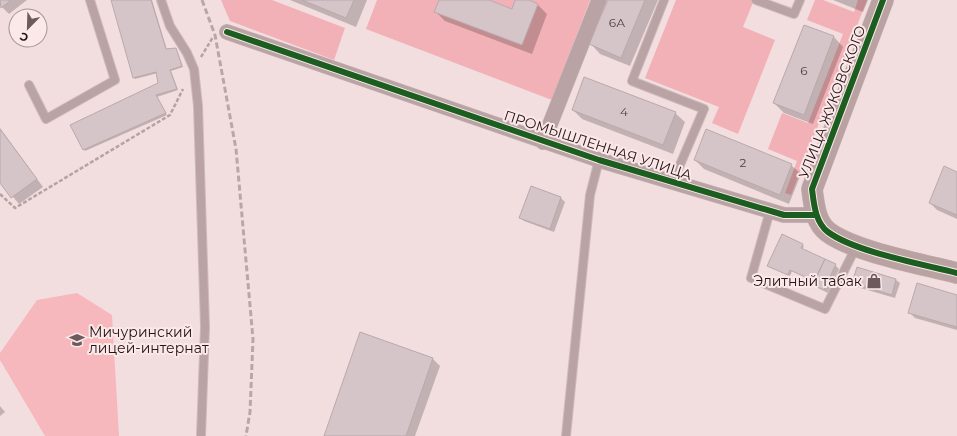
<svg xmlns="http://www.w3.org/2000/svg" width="957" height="436" viewBox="0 0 957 436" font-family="Montserrat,sans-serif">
<rect width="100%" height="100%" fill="#f3dedf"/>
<path fill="#f6b8bc" d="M77,293L112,315L119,436H45L0,360V353L37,300Z"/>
<g fill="#f2b1b6">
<path d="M221,0H272L345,28L334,60L230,21Z"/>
<path d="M377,0H439L435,12L522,45L538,4L529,0H590L552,100L366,29Z"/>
<path d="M489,0H515L512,9Z"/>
<path d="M676,0H754L743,27L775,40L738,134L712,123L719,107L645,78Z"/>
<path d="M815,0H823L854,12L858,0H867L791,195L785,193L797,161L768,149L782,113L808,123L843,34L807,20Z"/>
</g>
<g fill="#0003">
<path d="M0,0H27L9,14L0,5Z"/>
<path d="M112,0H152L167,50L177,51L183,67L171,71L178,90L157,97L167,115L85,151L84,149L159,84L158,73L135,79L134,78Z"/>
<path d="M290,0H367L356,27Z"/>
<path d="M440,0H486L512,10L516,0H526L538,5L547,14L532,54L445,21L435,11Z"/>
<path d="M609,0H658L630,66L600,54L591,44Z"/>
<path d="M833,0H868L863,12Z"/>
<path d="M805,26L834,37L843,47L813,124L784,113L774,103Z"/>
<path d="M573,110L675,113L685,122L673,154L582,119Z"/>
<path d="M0,128L43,187L19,204L0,181Z"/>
<path d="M695,160L791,165L801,174L789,204L704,169Z"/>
<path d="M957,173V219L937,210L930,203Z"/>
<path d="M531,187L561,198L565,202L554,232L524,221L520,217Z"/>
<path d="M802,245L804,246L802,250L835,265L839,269L828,293L818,288L814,284L815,282L792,271L790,276L770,267Z"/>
<path d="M896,280L900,283L895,298L857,287L853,283Z"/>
<path d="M957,296V330L915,318L909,312Z"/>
<path d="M432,358L440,366L415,436H325Z"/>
<path d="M0,406L5,412L0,416Z"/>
</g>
<g fill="#d6c5c8" stroke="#baa9ac">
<path d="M0,0H11L1,8Z"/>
<path d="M111,0H151L166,49L176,48L182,66L170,70L177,89L156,95L166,113L83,150L70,125L158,83L156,72L133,78Z"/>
<path d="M302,0H354L346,18Z"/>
<path d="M439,0H489L512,9L515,0H529L538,4L522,45L434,12Z"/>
<path d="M608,0H645L621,58L589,44Z"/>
<path d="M804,25L834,36L804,115L773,103Z"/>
<path d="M584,77L676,112L663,145L572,110Z"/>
<path d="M0,129L37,179L11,198L0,183Z"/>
<path d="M706,129L792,164L780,195L694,160Z"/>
<path d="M944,166L957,172V215L929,203Z"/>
<path d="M531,186L561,197L550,229L519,218Z"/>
<path d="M782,234L803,244L801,248L825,259L814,281L790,270L788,275L767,266Z"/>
<path d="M825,259L836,264L824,290L813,285Z"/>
<path d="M857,267L896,279L892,295L852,283Z"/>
<path d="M917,283L957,295V327L908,313Z"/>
<path d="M360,332L433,358L406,436H324Z"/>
</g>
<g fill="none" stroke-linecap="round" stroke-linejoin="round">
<g stroke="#ccbbbc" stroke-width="10">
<g id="lane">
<path d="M161,0L170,26L187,53L194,69L198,106L205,327L201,436"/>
<path d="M664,0L632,81L704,109L673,181"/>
<path d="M756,0L794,14L800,0"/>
<path d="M29,85L46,119L115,80L90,0"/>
<path d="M770,211L751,278L825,309L856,247"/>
<path d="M566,436L590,195L599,160"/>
</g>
</g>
<g stroke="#ccbbbc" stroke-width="16">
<g id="street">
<path d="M227,32L599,160L784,215H816"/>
<path d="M543,142L599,0"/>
</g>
</g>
<g stroke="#ccbbbc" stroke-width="22">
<path id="secondary" d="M883,0L812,189C814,204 815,222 828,232C855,252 922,264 957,273"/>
</g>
<g stroke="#b5a2a3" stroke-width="2.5" stroke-dasharray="4 2" stroke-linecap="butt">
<path d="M201,57L213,37"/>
<path d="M0,194L15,208L170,115L183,89"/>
</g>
<use href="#lane" stroke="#baa3a5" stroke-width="8"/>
<use href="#street" stroke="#baa3a5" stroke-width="15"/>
<use href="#secondary" stroke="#baa2a3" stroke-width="21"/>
<path stroke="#b9a7a8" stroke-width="3" stroke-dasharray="6 3" stroke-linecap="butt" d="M202,0L215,35L236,149L253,339L250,412L246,436"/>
<g stroke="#fbe8e8" stroke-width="8">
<g id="cycleway">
<path d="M883,0L812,189C814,204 815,222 828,232C855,252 922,264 957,273"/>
<path d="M227,32L599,160L784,215H816"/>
</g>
</g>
<use href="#cycleway" stroke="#1b5e20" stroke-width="6"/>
</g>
<defs>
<g id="shop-bare" transform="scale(1.2)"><path d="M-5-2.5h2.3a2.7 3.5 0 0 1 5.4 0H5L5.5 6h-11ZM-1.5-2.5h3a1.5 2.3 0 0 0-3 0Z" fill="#6c5a5c" stroke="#fbe8e8" stroke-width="2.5" paint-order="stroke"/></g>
<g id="school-bare" transform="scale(1.2)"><path d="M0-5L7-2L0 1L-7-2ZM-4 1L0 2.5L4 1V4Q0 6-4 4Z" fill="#6c5a5c" stroke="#fbe8e8" stroke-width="2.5" paint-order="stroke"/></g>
</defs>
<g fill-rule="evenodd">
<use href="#shop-bare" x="874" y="281"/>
<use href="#school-bare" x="77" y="340"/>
</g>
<g text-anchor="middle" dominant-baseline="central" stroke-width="4" stroke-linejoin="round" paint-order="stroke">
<g font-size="12" fill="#504042">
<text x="617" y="22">6А</text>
<text x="804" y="70">6</text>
<text x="624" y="111">4</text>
<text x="743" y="162">2</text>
</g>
<g font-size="14" fill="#241315" stroke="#fbe8e8">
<text transform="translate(832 102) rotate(-69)">УЛИЦА ЖУКОВСКОГО</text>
<text transform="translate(598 145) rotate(18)">ПРОМЫШЛЕННАЯ УЛИЦА</text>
</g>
<g font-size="14" fill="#241315" stroke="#fbe8e8" text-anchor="end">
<text x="862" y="281">Элитный табак</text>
<text x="89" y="332" text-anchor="start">Мичуринский<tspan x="89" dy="16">лицей-интернат</tspan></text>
</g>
</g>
<g transform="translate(28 28) rotate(203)"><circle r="19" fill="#fbe8e8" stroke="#a59394"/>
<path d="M0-3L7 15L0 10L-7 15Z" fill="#6c5a5c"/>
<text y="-6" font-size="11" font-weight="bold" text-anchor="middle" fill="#241315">С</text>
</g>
</svg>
